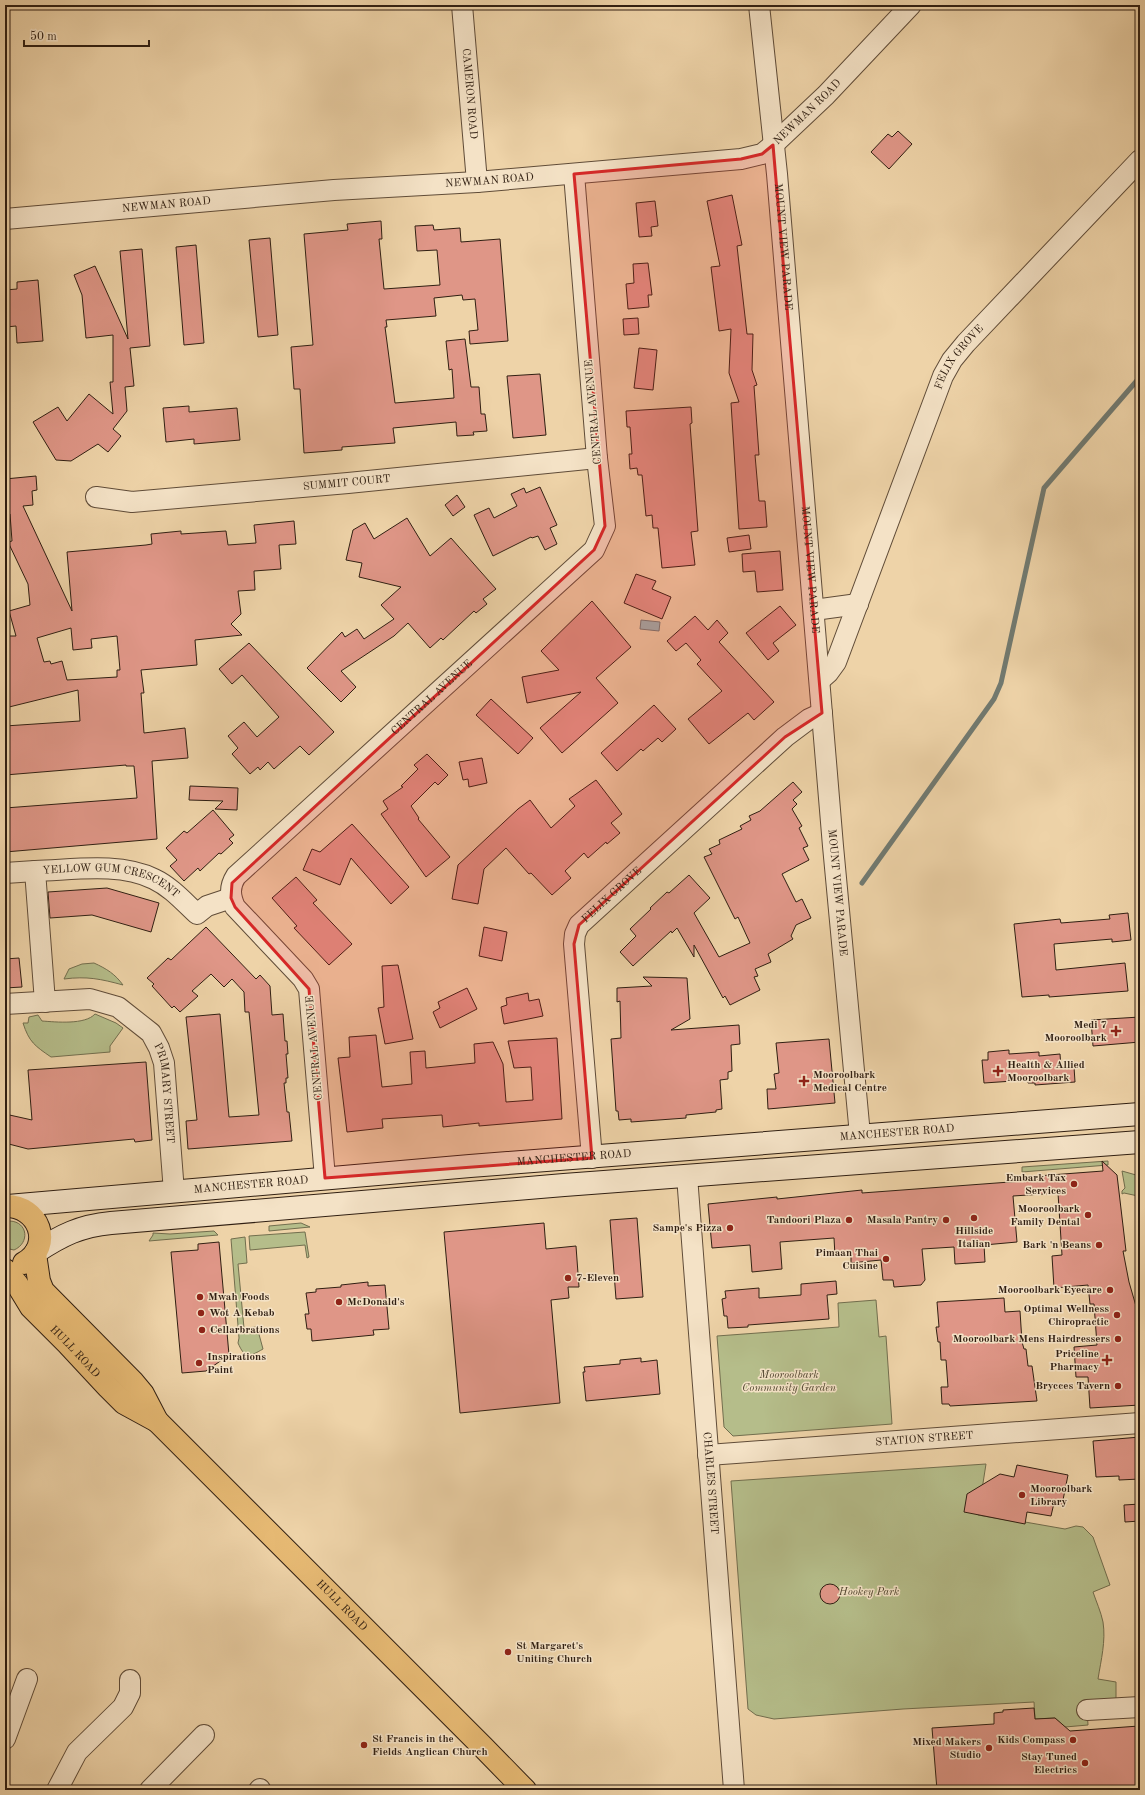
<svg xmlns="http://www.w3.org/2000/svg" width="1145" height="1795" viewBox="0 0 1145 1795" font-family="'Old Standard TT',serif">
<rect width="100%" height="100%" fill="#eed3a8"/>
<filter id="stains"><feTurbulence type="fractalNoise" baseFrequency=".005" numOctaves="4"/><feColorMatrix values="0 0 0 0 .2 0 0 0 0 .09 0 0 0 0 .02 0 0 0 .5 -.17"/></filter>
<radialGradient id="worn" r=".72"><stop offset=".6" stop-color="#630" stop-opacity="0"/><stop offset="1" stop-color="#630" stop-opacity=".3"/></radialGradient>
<g fill="#b5bd8a" stroke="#726e4e">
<path d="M94,963C107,969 115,974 123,985C101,979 87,976 64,979L69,969L82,964Z"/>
<path d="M95,1014L116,1023L123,1028L110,1046V1052L51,1057C35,1046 29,1042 23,1023H28L29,1017L38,1015L42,1021C56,1022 85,1025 95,1014Z"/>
<path d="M1108,1161V1165L1022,1172V1167Z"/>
<path d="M1122,1171L1136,1175L1138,1196L1124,1193L1122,1194V1191L1125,1188Z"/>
<path d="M10,1221C28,1222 30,1243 14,1250L5,1248V1223Z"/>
<path d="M301,1223L310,1227L269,1231V1226Z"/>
<path d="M214,1231L218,1235L149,1241L153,1235V1233L170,1234Z"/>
<path d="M305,1232L309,1257L307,1258L305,1245L250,1250L249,1236Z"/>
<path d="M245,1237L247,1263L238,1264L244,1328L257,1327L263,1349C249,1357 245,1359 238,1343L239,1338L231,1239Z"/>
<path d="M876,1300L879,1337L886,1336L892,1424L733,1436L724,1427L717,1336L839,1327L838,1303Z"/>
<path d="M986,1464L978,1515L1024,1523L1025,1522L1065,1529L1076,1526L1083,1527L1093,1537L1110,1585L1093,1592C1096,1601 1101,1612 1103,1622C1106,1641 1101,1660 1098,1679L1116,1682V1699L1087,1710L1088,1725L1065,1727L1055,1718L1035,1719L1034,1702L903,1709L774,1719L756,1715L748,1709L731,1481Z"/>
</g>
<path fill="#9cb6b1" stroke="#717a71" d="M641,620L660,622L659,631L640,629Z"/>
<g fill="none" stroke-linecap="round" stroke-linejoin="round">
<path stroke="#717a71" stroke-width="5" d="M862,883L994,699L1001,683L1044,488L1140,377"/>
</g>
<g fill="#df9687" stroke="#301f12" fill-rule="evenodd">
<path d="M898,131L912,144L889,169L871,152L888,134L892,137Z"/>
<path d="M732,195L742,245L737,246L747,334H753L752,370L757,385L754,386L759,455H755L759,501H765L767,527L739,529L731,403L739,402L729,373L731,329L719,331L711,267L720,266L707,201Z"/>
<path d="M655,201L658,226L651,227L652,236L639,237L636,203Z"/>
<path d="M381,221L382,239H379L384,289L440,285L437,250L417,251L415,226L433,225L434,230L460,228L461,242L500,239L508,341L470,344L469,331L478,330L475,299L463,300L462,295L434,298L436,316L386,320L387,327H385L395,403L454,398L452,369L449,370L446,341L465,339L471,387H479L481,414H485L487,431L473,432L474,435L457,436L456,422L393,428L395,443L342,447V450L304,453L300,389H294L291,347L313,345L304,234L348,230L347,224Z"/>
<path d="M270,238L278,335L258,337L249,240Z"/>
<path d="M196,245L204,343L184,345L176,247Z"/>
<path d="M142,249L150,346L130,348L134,386L125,387L127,411L113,429L121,436L108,452L98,444L71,461L56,460L33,422L58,407L67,421L89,394L113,414L110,382H113V335L86,338L82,295L74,275L95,266L128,339L120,251Z"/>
<path d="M648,263L652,295H648L649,307L628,309L626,284L634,283L633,264Z"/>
<path d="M38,280L43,341L17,343L16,326L6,327L5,290L17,289V282Z"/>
<path d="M638,318L639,334L624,335L623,319Z"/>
<path d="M639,348L657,350L653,390L634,388Z"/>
<path d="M540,374L546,435L513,438L507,376Z"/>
<path d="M189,406V412L237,408L240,440L194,444V439L166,442L163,408Z"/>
<path d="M691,407L692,423L690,424L698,531L691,532L695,565L662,568L658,528H653L652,515L646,516L642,475H638L637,468L630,469L629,454H632L630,427H627L626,411Z"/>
<path d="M36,476L37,490L32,491L33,505L23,506L72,611L67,552L146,545L152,544L151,534L181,531V534L226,531L228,545L256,543L254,525L294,521L296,544L279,545L281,569L254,571L255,590L238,591L241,614L231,624L242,635L195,640L197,665L141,670L144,693H141L144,733L185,728L188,758L152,761L157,839L5,852V808L137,798L134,766H126V765L5,775V726L80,721L78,690L5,708V636H16L9,611L30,605L28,584L8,542L12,541L10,514H5V479ZM71,628L73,650L92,648L91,639L117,636L120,670H117V677L67,680L62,661L51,664L50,661L44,662L37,638Z"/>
<path d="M540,487L557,525L550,528L557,544L545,550L538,536L532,538L531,537L493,556L474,515L489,508L494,518L517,506L511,494L524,488L526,493Z"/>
<path d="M457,495L465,507L453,516L445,505Z"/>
<path d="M407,518L430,556L451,538L496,589L483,599L487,604L476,613L474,611L443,640L441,638L430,648L408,623L394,636L341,671L356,687L341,702L307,668L342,632L345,637L357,629L364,639L394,619L381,605L401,587L359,577L362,563L346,560L353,530L365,523L374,539Z"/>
<path d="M749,535L751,549L729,552L727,538Z"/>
<path d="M780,551L783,590L757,592L755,571L743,572L742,554Z"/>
<path d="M636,574L656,581L652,589L671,597L662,619L624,603Z"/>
<path d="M592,601L631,647L596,678L618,703L562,753L540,728L581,692L527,703L522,677L559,670L541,651Z"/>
<path d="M780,606L796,625L773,643L779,651L768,660L746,633Z"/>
<path d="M695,616L708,630L717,620L728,633L719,642L774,702L754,720L748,713L709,744L688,719L722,691L697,664L701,660L686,643L676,651L667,641Z"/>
<path d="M249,643L334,732L309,755L300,746L274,769L268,762L260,770L258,767L250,774L232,754L238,748L228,736L244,722L257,737L279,717L242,675L232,684L219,669Z"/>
<path d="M491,699L533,738L518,754L476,715Z"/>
<path d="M654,705L676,729L662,742L658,738L643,751L641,749L617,771L601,753Z"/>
<path d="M427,754L448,775L438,785L435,782L411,806L419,818L418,819L450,857L426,877L381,814L388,809L383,801L403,787L401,786L418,769L414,765Z"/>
<path d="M482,758L487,783L469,787L468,779L463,780L459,762Z"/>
<path d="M596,780L622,814L611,823L620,833L607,844L606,842L588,858L584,853L565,871L571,878L552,895L531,873L529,874L506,848L484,869L478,904L452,899L458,865L518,809L530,800L551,828L575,806L569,799Z"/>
<path d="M793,782L802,792L793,800L797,804L792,809L802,826L799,828L808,846L803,848L809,860L782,874L796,902L802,899L811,918L796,925L791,936L793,939L768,954L771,962L755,969L758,976L754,977L760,990L730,1005L725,996L723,998L694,945V957L677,928L672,933L671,931L633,966L620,952L636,936L630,929L651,909L650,908L667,892L669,893L689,875L710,898L694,913L719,957L750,943L738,917L735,919L704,857L712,854L709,849L720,844L719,840L742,829L740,826L751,820L749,816L760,811Z"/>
<path d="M190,786L238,788L237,810L215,809L223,801L189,800Z"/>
<path d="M213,810L234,835L229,839L233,843L221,854L219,853L200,871L198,868L184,881L170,866L177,860L166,848L184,831L187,833Z"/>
<path d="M352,824L409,887L391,904L351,858L340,885L303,870L312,849L320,852Z"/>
<path d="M296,877L317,900L313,903L352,944L329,965L294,928L297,926L272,898Z"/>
<path d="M107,888L159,903L151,932L92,915L50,918L48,892Z"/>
<path d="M1128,913L1131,940L1112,942V939L1054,944L1056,970L1125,963L1128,991L1049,997V995L1022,997L1014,924L1060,919L1061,923L1110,919L1109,915Z"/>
<path d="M206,927L256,979L260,975L270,986L272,1015L283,1014L285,1041H287L288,1054H286L288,1078H286V1083H284L287,1112H289L292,1141L188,1149L186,1121L197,1120L186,1017L220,1014L229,1117L259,1115L249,1012H245L244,992L232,979L224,987L211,974L192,991L198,996L180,1012L174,1006L172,1008L152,986L154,984L147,978L168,958L171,960Z"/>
<path d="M484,927L507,932L502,961L479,956Z"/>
<path d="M19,958L22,987L5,988V959Z"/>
<path d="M398,965L413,1039L385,1044L378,1008L384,1007L382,966Z"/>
<path d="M643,977L687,978L690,1019L671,1030L739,1025L740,1044L731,1045L732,1071L728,1072V1079L720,1080L722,1109L716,1110V1112L686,1115V1118L631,1122V1119L619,1120L618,1111H616L611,1039L621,1038L620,1001L617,1002V988L652,986Z"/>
<path d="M467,988L477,1009L440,1028L433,1012L440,1008L438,1002Z"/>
<path d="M528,993L529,1001L539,999L543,1016L504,1024L501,1007L507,1005L506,998Z"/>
<path d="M1140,1017V1042L1093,1046L1091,1020Z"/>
<path d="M376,1035L382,1087L412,1084L410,1052L425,1051L426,1068L475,1063L474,1044L493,1042L503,1064L506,1102L533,1100L531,1067L514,1068L508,1041L557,1038L562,1119L479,1126V1123L443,1127L442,1115L382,1119L383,1128L347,1132L338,1058L350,1057L349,1037Z"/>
<path d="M829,1039L835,1103L768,1109L767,1089H776L774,1074L779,1073L776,1043Z"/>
<path d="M1009,1050V1054L1039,1052V1056L1060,1054L1061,1068L1074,1067L1075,1082L1035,1085V1083H1028V1080L984,1083L982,1060H988V1052Z"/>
<path d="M146,1062L152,1140L135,1142L134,1139L28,1149L5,1143V1114L32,1120L28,1070Z"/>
<path d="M1102,1161L1117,1175L1126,1251H1123L1129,1282L1140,1320V1405L1090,1408L1088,1377H1076L1074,1347L1097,1345L1094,1304H1090L1088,1285L1054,1288L1052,1256L1062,1255L1058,1193L1013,1196L1017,1242L984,1245L985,1262L955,1264L954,1247L922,1249L925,1280L921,1285L894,1287L893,1280H883L881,1260L851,1263V1255L835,1256L834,1238L780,1242L782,1269L752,1272L750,1245L712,1248L708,1204L777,1197V1199L862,1190V1193L1037,1180V1176L1103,1171Z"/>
<path d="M637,1218L643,1297L616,1299L610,1220Z"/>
<path d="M544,1223L546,1249L576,1246L579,1287H568L569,1298L551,1300L560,1403L460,1413L444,1232Z"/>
<path d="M219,1242L229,1355L206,1371L182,1373L171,1252L198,1250V1244Z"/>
<path d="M836,1281L837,1294L827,1295L829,1319L748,1325V1327L728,1328L727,1316H724L722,1299L726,1298L725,1291L759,1288V1298L801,1295V1284Z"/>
<path d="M368,1282V1286L385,1285L389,1329L373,1330L374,1335L312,1341L311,1329H307L305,1314H309L306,1293L316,1292V1289L341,1287V1285Z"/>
<path d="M1004,1298L1005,1312L1020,1311L1022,1342L1024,1349H1026L1028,1366H1032L1037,1401L950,1406L949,1404H942L941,1387H948L946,1360H941L940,1342H938L936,1327H939L937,1302Z"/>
<path d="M641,1358V1362L657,1360L660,1394L586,1401L583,1372H585L584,1367L620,1364V1360Z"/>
<path d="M1140,1437V1479L1119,1480V1476L1096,1477L1093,1441Z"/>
<path d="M1017,1465L1068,1475L1062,1505L1054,1503L1051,1516L1027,1512L1025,1524L964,1512L967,1494L1000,1474L1014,1477Z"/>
<path d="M1140,1504V1521L1125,1522L1124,1505Z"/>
<circle cx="830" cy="1594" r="10"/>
<path d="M1034,1708L1035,1719L1055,1718L1070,1731L1139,1726L1140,1790H937L932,1728L994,1724V1713L1003,1712V1710Z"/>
</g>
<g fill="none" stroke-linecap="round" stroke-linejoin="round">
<g stroke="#604c38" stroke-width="22">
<g id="street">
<path id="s1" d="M462,5L477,182"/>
<path id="s2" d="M759,5L777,174L833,846L860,1135"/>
<path id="s3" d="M5,219L334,190L477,182L741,159L762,154L773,145L826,95L911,5"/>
<path id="s4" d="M96,497L132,502L348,483L597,458"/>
<path d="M814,610L858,604"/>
<path id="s5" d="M820,680L828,673L836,662L943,376L952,360L966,343L1140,160"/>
<path d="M5,873L35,871"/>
<path id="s6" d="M45,1002L35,871C73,870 119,862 154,879C171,887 184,902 197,914L207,906L231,898"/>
<path id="s7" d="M5,1004L90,999L118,1007L151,1033L159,1048L164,1063L174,1192"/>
<path id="s8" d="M592,1158L574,944L575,934L579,925L785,737L809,719L822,713"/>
<path id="s9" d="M687,1176L734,1790"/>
<path id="s10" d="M325,1178L309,989L303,979L235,907C230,896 229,887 236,876L594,550L605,526L597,458L574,174"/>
<path id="s11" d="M708,1455L1140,1423"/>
<path d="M1087,1710L1140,1707"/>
<path d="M5,1739L27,1679"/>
<path d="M57,1790L77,1752L123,1707L130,1693V1680"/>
<path d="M150,1790L204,1735"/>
<path d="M259,1790L260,1789"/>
</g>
</g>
<g stroke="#301f12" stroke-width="24">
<g id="secondary">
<path id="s12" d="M8,1206L470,1166L1140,1114"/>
<path d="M36,1252C62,1235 80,1226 111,1223L564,1185L1140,1142"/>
</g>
</g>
<g stroke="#301f12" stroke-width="24">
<g id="primary">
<path d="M5,1206C39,1205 54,1246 24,1263"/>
<path id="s13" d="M35,1254L39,1281L43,1291L133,1382L143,1394L157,1421L483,1747L525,1790"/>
<path id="s14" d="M5,1270L17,1284L31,1307L68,1344L108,1387L124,1403L157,1421"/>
</g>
</g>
<use href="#street" stroke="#f4e2c6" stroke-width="20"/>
<use href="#secondary" stroke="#f4e2c6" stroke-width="22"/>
<use href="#primary" stroke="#e7ba74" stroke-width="22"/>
</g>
<path fill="#d62828" fill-opacity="0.2" stroke="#d62828" stroke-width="3" stroke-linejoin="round" d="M773,145L822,713L785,737L579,925L574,944L592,1158L325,1178L309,989L235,907L231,898L232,883L594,550L605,526L574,174L741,159L762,154Z"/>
<g fill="#8f2418" stroke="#f4e2c6" stroke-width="1.5">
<path d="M1114 1025h4v4h4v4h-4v4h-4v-4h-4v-4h4z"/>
<path d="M996 1065h4v4h4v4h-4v4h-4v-4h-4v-4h4z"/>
<path d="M802 1075h4v4h4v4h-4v4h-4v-4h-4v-4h4z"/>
<circle cx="1074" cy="1184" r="4"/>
<circle cx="1088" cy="1215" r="4"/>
<circle cx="974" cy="1218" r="4"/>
<circle cx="849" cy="1220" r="4"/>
<circle cx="946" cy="1220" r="4"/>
<circle cx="730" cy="1228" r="4"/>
<circle cx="1099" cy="1245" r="4"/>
<circle cx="886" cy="1259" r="4"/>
<circle cx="568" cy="1278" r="4"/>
<circle cx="1110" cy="1290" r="4"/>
<circle cx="200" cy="1297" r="4"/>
<circle cx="339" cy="1302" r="4"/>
<circle cx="201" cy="1313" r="4"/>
<circle cx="1117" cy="1315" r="4"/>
<circle cx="202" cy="1330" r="4"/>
<circle cx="1118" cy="1339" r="4"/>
<path d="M1105 1354h4v4h4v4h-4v4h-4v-4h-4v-4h4z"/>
<circle cx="199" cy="1363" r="4"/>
<circle cx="1118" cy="1386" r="4"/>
<circle cx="1022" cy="1495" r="4"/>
<circle cx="508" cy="1652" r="4"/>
<circle cx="1073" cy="1740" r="4"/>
<circle cx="364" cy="1745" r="4"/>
<circle cx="989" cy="1748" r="4"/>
<circle cx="1085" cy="1763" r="4"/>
</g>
<g text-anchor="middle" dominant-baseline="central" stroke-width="3" stroke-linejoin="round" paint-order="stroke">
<g font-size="11" fill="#301f12" stroke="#f4e2c6">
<text stroke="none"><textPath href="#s1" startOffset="89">CAMERON ROAD</textPath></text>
<text stroke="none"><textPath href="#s3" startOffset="822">NEWMAN ROAD</textPath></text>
<text stroke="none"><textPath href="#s3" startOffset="486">NEWMAN ROAD</textPath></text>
<text stroke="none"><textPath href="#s3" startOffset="162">NEWMAN ROAD</textPath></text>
<text stroke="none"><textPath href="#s2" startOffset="243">MOUNT VIEW PARADE</textPath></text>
<text stroke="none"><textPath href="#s5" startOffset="354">FELIX GROVE</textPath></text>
<text transform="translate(594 412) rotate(-95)">CENTRAL AVENUE</text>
<text stroke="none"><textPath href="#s4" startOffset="252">SUMMIT COURT</textPath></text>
<text stroke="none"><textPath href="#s2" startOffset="567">MOUNT VIEW PARADE</textPath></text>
<text stroke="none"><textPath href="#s10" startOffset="598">CENTRAL AVENUE</textPath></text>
<text stroke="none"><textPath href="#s6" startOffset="210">YELLOW GUM CRESCENT</textPath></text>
<text stroke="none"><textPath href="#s2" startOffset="891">MOUNT VIEW PARADE</textPath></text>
<text stroke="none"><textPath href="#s8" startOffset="279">FELIX GROVE</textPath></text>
<text transform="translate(315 1048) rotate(-95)">CENTRAL AVENUE</text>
<text stroke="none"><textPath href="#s7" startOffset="219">PRIMARY STREET</textPath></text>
<text stroke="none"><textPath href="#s12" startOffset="892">MANCHESTER ROAD</textPath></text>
<text stroke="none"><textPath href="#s12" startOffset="568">MANCHESTER ROAD</textPath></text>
<text stroke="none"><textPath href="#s12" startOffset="244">MANCHESTER ROAD</textPath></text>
<text stroke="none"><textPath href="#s14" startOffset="108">HULL ROAD</textPath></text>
<text stroke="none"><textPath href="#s11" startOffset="217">STATION STREET</textPath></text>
<text stroke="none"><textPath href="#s9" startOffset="308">CHARLES STREET</textPath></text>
<text stroke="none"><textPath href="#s13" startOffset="473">HULL ROAD</textPath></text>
</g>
<g font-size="11" font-weight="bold" fill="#301f12" stroke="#f4e2c6" text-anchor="end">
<text x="1107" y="1025">Medi 7<tspan x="1107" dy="13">Mooroolbark</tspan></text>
<text x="1007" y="1065" text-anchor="start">Health &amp; Allied<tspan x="1007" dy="13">Mooroolbark</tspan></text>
<text x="813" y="1075" text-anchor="start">Mooroolbark<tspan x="813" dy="13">Medical Centre</tspan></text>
<text x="1066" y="1178">Embark Tax<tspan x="1066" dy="13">Services</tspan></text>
<text x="1080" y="1209">Mooroolbark<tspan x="1080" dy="13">Family Dental</tspan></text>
<text x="841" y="1220">Tandoori Plaza</text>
<text x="938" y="1220">Masala Pantry</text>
<text x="722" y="1228">Sampe's Pizza</text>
<text x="974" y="1231" text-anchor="middle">Hillside<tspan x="974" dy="13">Italian</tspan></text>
<text x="1091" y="1245">Bark 'n Beans</text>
<text x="878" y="1253">Pimaan Thai<tspan x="878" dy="13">Cuisine</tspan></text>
<text x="576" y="1278" text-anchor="start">7-Eleven</text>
<text x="1102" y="1290">Mooroolbark Eyecare</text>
<text x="208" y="1297" text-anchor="start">Mwah Foods</text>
<text x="347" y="1302" text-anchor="start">McDonald's</text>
<text x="1109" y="1309">Optimal Wellness<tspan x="1109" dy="13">Chiropractic</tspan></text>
<text x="209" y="1313" text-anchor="start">Wot A Kebab</text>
<text x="210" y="1330" text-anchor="start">Cellarbrations</text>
<text x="1110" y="1339">Mooroolbark Mens Hairdressers</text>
<text x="1099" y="1354">Priceline<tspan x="1099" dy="13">Pharmacy</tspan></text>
<text x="207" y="1357" text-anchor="start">Inspirations<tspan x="207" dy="13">Paint</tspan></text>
<text x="1110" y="1386">Brycces Tavern</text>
<text x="1030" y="1489" text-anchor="start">Mooroolbark<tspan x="1030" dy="13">Library</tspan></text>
<text x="516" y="1646" text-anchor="start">St Margaret's<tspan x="516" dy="13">Uniting Church</tspan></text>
<text x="372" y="1739" text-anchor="start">St Francis in the<tspan x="372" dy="13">Fields Anglican Church</tspan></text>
<text x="1065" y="1740">Kids Compass</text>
<text x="981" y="1742">Mixed Makers<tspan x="981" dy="13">Studio</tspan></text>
<text x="1077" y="1757">Stay Tuned<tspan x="1077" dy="13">Electrics</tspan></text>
</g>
<g font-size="11" font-style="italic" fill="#514630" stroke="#f4e2c6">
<text x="789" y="1375">Mooroolbark<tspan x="789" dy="13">Community Garden</tspan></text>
<text x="869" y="1592">Hookey Park</text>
</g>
</g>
<rect width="1145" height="1795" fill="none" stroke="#eed3a8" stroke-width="20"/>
<rect x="6" y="6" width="1133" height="1783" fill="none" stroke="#301f12" stroke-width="2"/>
<rect x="10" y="10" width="1125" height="1775" fill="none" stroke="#301f12"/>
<path d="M24 40v6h125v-6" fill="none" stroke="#301f12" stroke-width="2"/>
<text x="30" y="40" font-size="12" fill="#301f12" stroke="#f4e2c6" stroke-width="3" paint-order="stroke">50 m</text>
<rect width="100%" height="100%" filter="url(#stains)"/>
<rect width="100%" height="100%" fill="url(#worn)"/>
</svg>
